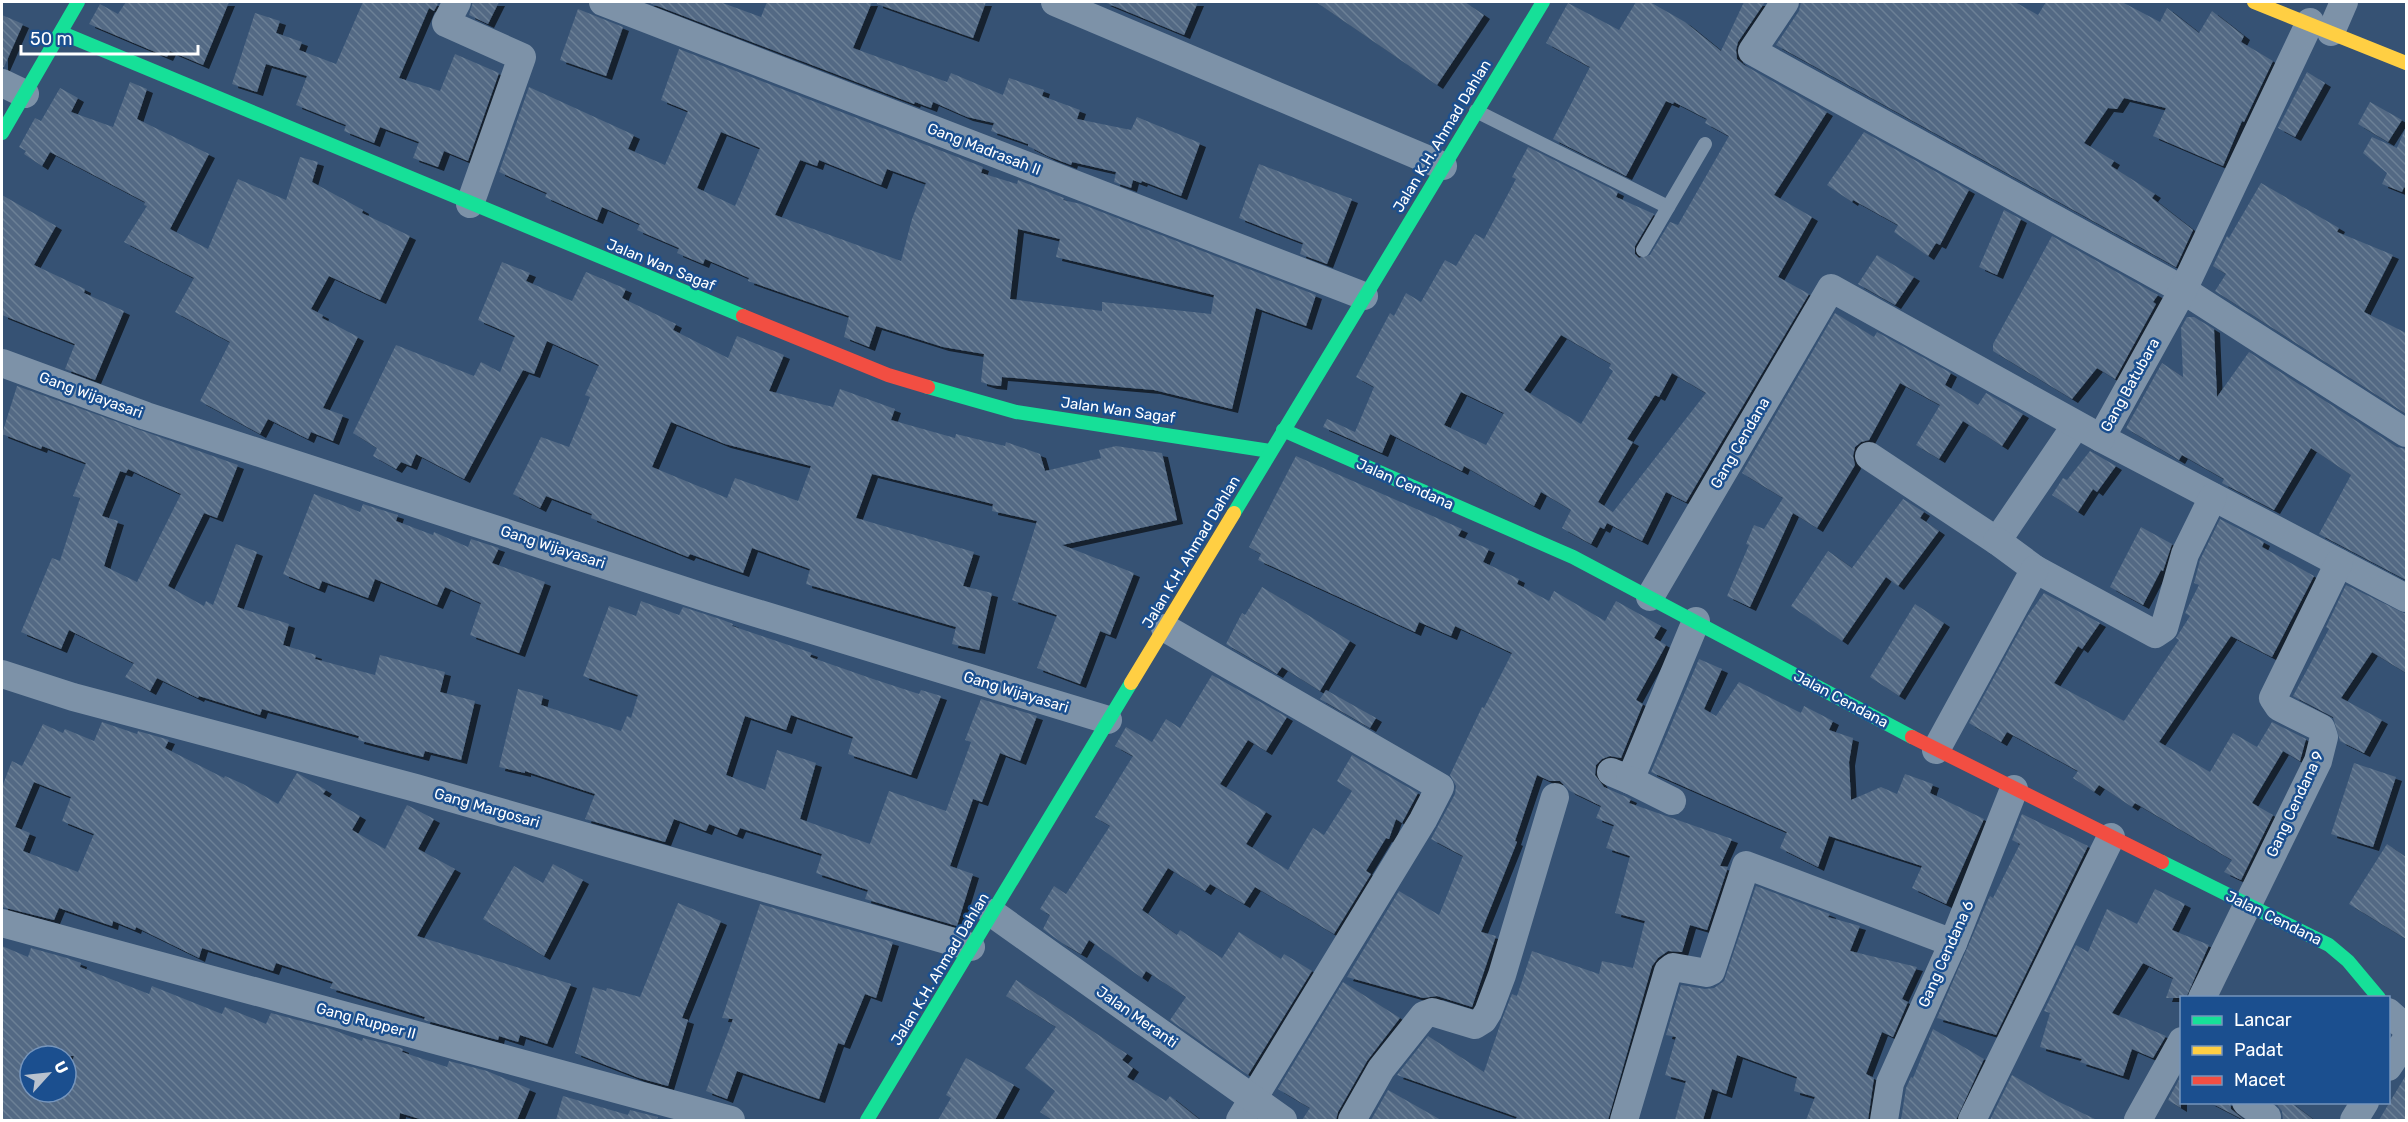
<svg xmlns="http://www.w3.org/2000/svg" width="2408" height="1122" viewBox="0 0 2408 1122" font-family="Rubik,sans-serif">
<defs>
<pattern id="building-back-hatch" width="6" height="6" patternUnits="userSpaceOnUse" patternTransform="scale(1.5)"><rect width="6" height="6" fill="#526984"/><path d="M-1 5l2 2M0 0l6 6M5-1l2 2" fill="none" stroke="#6c8096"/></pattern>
<filter id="shadow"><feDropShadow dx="6" dy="4" stdDeviation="0" flood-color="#0009"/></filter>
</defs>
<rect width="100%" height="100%" fill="#365274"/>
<g fill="url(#building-back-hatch)" fill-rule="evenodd" filter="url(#shadow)">
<path d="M126,2H229L203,65L170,51L167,57L89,24L100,4L118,14Z"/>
<path d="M363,2H439L434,11L429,8L399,78L440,91L455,54L499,73L468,161L444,151L438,167L413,158L419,142L380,127L374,143L344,131L346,125L296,105L307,76L266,64L257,92L232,84L255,13L280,21L276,33L302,42L299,50L336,64Z"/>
<path d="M473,2H499L488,24L469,15Z"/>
<path d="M647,2H720L761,17L767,2H872L853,48L947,82L951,73L1003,95L1009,78L1044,90L1042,96L1080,110L1077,119L1131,130L1137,117L1200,143L1181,196L1142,181L1141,183L1133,180L1131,188L1114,182L1116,172L1072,162L1071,165L1050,157L1028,146V144L991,131L994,123L967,117L933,102L931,108L915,102L914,104Z"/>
<path d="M877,2H986L973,38L877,4Z"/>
<path d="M1104,2H1198L1184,35Z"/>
<path d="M1316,2H1465L1484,15L1437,85Z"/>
<path d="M1636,2H1650L1685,22L1721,51L1744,2H1765L1738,42L1736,50L1737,59L1744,65L1827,112L1774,195L1812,217L1778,277L1809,294L1686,502L1666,492L1642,541L1607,523L1604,529L1600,527L1591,544L1562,528L1571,510L1541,492L1534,506L1464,466L1462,471L1390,434L1382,453L1323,427L1327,419L1355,432L1374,387L1356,377L1390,313L1394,316L1406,293L1421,302L1445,260L1456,266L1475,234L1484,239L1516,179L1512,177L1528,147L1618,192L1616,197L1654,214L1635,246V254L1639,258L1650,255L1670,222L1678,225L1729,136L1705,123L1707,119L1674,102L1673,104L1666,101L1626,176L1553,139L1590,67L1546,43L1568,3L1619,30ZM1561,335L1611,364L1609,368L1613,371L1581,424L1524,390ZM1672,373L1706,393L1613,512L1598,502L1633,442L1627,439L1655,395L1659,397ZM1461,392L1504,413L1486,445L1444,425Z"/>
<path d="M1801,2H2015L2038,15L2046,2H2122L2160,22L2167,8L2199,33L2212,11L2244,36L2241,42L2273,61L2244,122L2242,121L2223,166L2153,136L2166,108L2124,98L2117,109L2108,108L2084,143L2114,161L2111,166L2155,194L2152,198L2193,230L2176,267L1776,45L1799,11Z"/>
<path d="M578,9L623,27L606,76L560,60Z"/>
<path d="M2,15L23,24L4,67H2Z"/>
<path d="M679,49L983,167L981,173L1017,184L1018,180L1064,198L1063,200L1081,204L1316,295L1306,326L1256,308L1232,409L1154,390L1002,377L1001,386L991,385L981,382L984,354L943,347L876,326L869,347L844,337L849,316L748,281L749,278L705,259L703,264L677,253L679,248L637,230L640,224L602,207L597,220L545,197L547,193L499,172L529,87L634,135L628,149L665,165L688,111L661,100ZM721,132L760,148L735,206L697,188ZM800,160L817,166L819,160L881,185L887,169L926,183L912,219L901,261L775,215ZM1018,229L1060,239L1056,257L1214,295L1211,314L1102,302V311L1010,299Z"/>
<path d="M2307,72L2325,83L2295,137L2278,128Z"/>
<path d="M130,82L147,89L137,119L209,154L170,229L208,249L238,179L286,200L300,157L318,162L312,182L363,210L362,213L410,236L380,300L329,276L311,309L323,315L322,318L358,337L323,408L343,415L333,441L311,432L308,439L268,419L260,434L200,401L230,342L175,312L194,278L124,242L147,206L144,205L145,202L50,152L42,166L24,154L26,151L19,147L35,118L41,121L60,88L78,98L71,112L113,127Z"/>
<path d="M2370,102L2402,120L2388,142L2358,124Z"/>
<path d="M2406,127V189L2404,187L2402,192L2382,184L2387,173L2363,153L2372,137L2397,148Z"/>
<path d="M1864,132L1969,190L1940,245L1936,243L1928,256L1894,232L1898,225L1853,200L1852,202L1827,185Z"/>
<path d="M1259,164L1352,199L1327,264L1300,254L1303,243L1239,218Z"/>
<path d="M2261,183L2339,228L2337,232L2393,255L2364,312L2406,333V414L2215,291L2226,274L2213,266L2227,236L2229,238Z"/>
<path d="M2,195L56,226L34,265L85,289L84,293L124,311L95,380L65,369L75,344L2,315Z"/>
<path d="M2004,210L2021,219L1997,275L1979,267Z"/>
<path d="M2052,236L2158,295L2153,302L2156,304L2115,379L2097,368L2072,399L1993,351V344Z"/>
<path d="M1877,255L1914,277L1895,305L1858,284Z"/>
<path d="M502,262L530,273L526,281L572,301L586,272L626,289L622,298L676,324L673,330L728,358L737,336L784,355L769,391L833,407L840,389L895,409L891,420L955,438L956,434L1005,446L1006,442L1040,454L1045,471L1101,458L1099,450L1116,446L1162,453L1177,520L1062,545L1134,573L1110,635L1100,631L1080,684L1037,668L1057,615L1012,600L1037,521L992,511L993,504L872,474L856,518L974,552L963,586L992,593L979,650L952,644L956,627L806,584L810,569L752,548L743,573L690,554L688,557L591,518L592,514L546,496L540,508L513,494L541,437L569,447L590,397L585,395L599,365L547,341L534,374L523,370L464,479L416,454L411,466L401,462L396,469L373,456L377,448L353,433L396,345L474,376L481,362L500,372L515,336L478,320ZM671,422L725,444L811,466L798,501L735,478L727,498L652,467Z"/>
<path d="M1835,313L1874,337L1877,332L1951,373L1945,385L1978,405L1986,393L2023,414L2002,446L1963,421L1939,459L1916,445L1940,405L1900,383L1869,440L1861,442L1855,447L1853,456L1855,465L1817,528L1793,513L1750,607L1727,596L1749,545L1746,544L1754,525L1764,529L1783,498L1742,473Z"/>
<path d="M2187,317H2194L2214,329L2217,397L2249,352L2397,447L2406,449V580L2319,534L2351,475L2311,448L2274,510L2222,483L2224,479L2182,455L2179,460L2126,428L2162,363L2183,377L2181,328Z"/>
<path d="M17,386L238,465L217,518L204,513L168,586L204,606L206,601L213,605L236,544L257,552L237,607L289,624L283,645L316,655L315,659L375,675L380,655L445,672L440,692L475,701L461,760L425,751L423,757L358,740L359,736L262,709L260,715L199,696L198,698L157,678L150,691L125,677L134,663L69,630L61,649L21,632L52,558L60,561L80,498L73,496L86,463L42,446L41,449L2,434ZM128,469L181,494L137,582L104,566L118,521L102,516L120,471L126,473Z"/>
<path d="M2090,451L2116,466L2097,492L2093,489L2078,512L2052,495L2063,478L2067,480Z"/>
<path d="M1296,456L1462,529L1458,536L1489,549L1483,562L1519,579L1517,584L1549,601L1554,591L1605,621L1616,601L1661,626L1654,638L1666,645L1636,700L1643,704L1621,758L1610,756L1602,759L1596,765L1595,775L1604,787L1631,799L1629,803L1732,839L1720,866L1728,867L1707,930L1690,925L1682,952L1668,951L1658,958L1652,966L1608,1120H1515L1517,1117L1397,1075L1428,1036L1484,1072L1501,1022L1512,994L1517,996L1532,951L1599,974L1602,961L1633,968L1645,921L1615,913L1630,856L1606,848L1614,825L1596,818L1601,806L1570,791L1560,781H1550L1537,775L1515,841L1517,842L1481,932L1496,936L1472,1007L1437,996L1423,998L1347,977L1399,891L1439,915L1463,856L1431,839L1455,794L1456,786L1450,775L1482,707L1484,708L1512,653L1455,626L1451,636L1419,622L1415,632L1258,560L1261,554L1249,547Z"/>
<path d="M314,494L360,512L363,504L398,515L396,521L433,535L434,532L468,547L471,539L499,548L492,563L545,582L519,653L470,635L481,603L445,587L437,605L375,579L368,598L322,581L319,589L283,574Z"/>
<path d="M1903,499L1924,512L1920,518L1939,531L1898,586L1886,577L1842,641L1791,606L1828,551L1852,568Z"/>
<path d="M2220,519L2264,542L2262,547L2314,576L2272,657L2231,636L2159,742L2210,772L2233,733L2257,747L2272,722L2306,739L2300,761L2283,751L2252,803L2273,815L2241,880L2224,872L2232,860L2135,803L2132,807L2099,785L2094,792L2073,778L2078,771L2007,732L2001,742L1969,723L2027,617L2044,593L2100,623L2082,649L2078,646L2054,683L2124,721L2179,640L2176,638L2190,616L2185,613L2199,585L2194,583L2200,560Z"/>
<path d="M2141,527L2172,544L2163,571L2161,570L2143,605L2110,587Z"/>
<path d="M2346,585L2406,614V673L2372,652L2341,698L2382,720L2364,753L2340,741L2333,717L2293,696L2329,629L2326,627Z"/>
<path d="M1262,587L1350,641L1320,691L1282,667L1277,674L1226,644L1242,613L1245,615Z"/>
<path d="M641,601L679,615L683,607L723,620L733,624L732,626L812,653L810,657L873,679L919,694L921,690L941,696L911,775L848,754L853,737L791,715L786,730L745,716L726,775L765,790L777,750L816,763L800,819L870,844L889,791L946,811L971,742L965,740L981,699L1037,716L1020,761L1000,753L982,802L973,799L950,866L973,874L957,926L865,899L868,890L816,873L822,854L740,828L737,835L709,824L706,831L674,819L665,842L585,819L595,794L525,771V773L499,767L518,689L543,696L541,705L621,731L627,716L631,718L638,695L583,676L609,606L636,616Z"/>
<path d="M1915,604L1944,623L1899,696L1870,677Z"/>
<path d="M1699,659L1722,669L1704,709L1716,716L1739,682L1801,713L1804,706L1833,721L1829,730L1853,738L1849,762L1851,800L1881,787L1897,794L1905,774L1933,784L1930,793L1984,819L1946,904L1912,888L1922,866L1829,836L1818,867L1780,848L1787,832L1651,772Z"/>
<path d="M1212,675L1287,717L1266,751L1248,740L1220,784L1266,812L1246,844L1288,870L1313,828L1324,835L1352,791L1337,781L1352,755L1418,793L1402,823L1396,819L1389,839L1386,838L1366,871L1371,874L1334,934L1255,887L1244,904L1210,884L1205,891L1168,868L1142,910L1177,935L1180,930L1222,958L1239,932L1281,959L1284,954L1312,971L1248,1075L1170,1020L1186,997L1146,971L1142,978L1089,940L1081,954L1062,943L1043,929L1050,915L1040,909L1054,886L1066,894L1110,826L1095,817L1133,756L1115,746L1126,727L1152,742L1166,719L1180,728Z"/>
<path d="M1326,690L1376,718L1370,728L1320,699Z"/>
<path d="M102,722L137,734L138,731L166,739L169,740L165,748L224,778L225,776L243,784L278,804L297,773L326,790L323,794L360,816L352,830L385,849L407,805L434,819L418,849L455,869L417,936L571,984L547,1044L520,1035L518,1042L499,1036L498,1040L424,1020L425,1017L330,988L333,982L276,963L273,971L202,948L199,958L136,927L135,930L113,921L112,926L59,908L54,920L2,907V787L12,761L22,766L43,724L63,733L65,729L94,741ZM34,782L71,797L62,821L94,834L78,872L23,851L30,833L15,827Z"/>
<path d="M2354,763L2396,777L2373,847L2331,834Z"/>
<path d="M2022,814L2088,846L1996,1035L1937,1018L1988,900L1990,896L1993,898L2020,844L2012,840Z"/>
<path d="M2387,844L2406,857V939L2349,904Z"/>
<path d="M553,864L583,880L544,956L483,919L514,866L543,883Z"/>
<path d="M1756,886L1830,914L1828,917L1860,926L1850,951L1917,967L1902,999L1908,1002L1893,1037L1882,1032L1866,1074L1874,1078L1868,1120H1806L1815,1097L1794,1091L1797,1077L1737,1055L1726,1094L1712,1089L1703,1120H1675L1686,1081L1665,1075L1676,1037L1666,1035L1681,985L1705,989L1714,988L1724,981Z"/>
<path d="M2155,889L2185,904L2172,930L2209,945L2186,998H2166L2173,978L2143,963L2112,1013L2166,1036L2153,1058L2132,1049L2123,1076L2080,1062L2082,1059L2040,1047L2050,1013L2044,1011L2076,945L2088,952L2107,909L2137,924Z"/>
<path d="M678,903L721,921L682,1018L688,1020L668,1086L639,1078L575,1053L593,987L606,991L607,988L640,997Z"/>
<path d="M760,904L893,942L876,998L865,994L844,1045L838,1043L819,1099L737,1071L727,1099L706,1091L733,1019L722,1018Z"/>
<path d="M2,946L28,957L31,948L67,958L81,963L80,967L149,994L152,986L222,1014L225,1007L266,1024L271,1013L331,1029L362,1041L363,1038L398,1047L403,1049L402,1052L447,1067L449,1061L487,1071L530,1089L517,1120H423L400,1113L399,1120H2ZM30,1056H74L66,1079V1092H30Z"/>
<path d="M1016,980L1127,1054L1122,1060L1133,1068L1127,1077L1166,1101L1170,1096L1200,1120H1052L1040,1112L1055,1091L1025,1068L1056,1027L1006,996Z"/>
<path d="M1343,982L1400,1018L1367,1061L1338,1112L1336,1120H1302L1310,1108L1278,1089Z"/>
<path d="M1933,1029L1984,1059L1956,1120H1901L1906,1088L1911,1077L1913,1078Z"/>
<path d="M966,1058L1014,1085L995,1120H938L951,1098L946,1095Z"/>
<path d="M2012,1075L2055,1100L2097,1120H1990Z"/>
<path d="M2406,1075V1120H2379Z"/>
<path d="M2181,1076V1108L2168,1100Z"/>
<path d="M1388,1090L1441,1120H1371Z"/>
<path d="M563,1096L628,1115L630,1110L658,1117L657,1120H556Z"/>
<path d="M2209,1102H2230L2231,1109L2244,1120Z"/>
<path d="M2275,1102H2290L2314,1120H2283L2282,1111Z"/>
</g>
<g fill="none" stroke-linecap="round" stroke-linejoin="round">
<g stroke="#7d92a8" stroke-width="14">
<path d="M1476,111L1668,207"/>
<path d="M1643,250L1705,144"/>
</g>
<g stroke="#7d92a8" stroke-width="28">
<path d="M457,2L446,23L522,57L470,204"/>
<path d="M603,2L1364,296"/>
<path d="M1055,2L1443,166"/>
<path d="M1785,2L1752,51L2183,290L2406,433"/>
<path d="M2310,22L2183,290L2101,438L2406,598"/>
<path d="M2331,32L2344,2"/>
<path d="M2,83L25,94"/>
<path d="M2,363L146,416L707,598L1108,720"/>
<path d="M1869,456L1997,541L2076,425"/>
<path d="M1997,541L2035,569L2155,634L2164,628L2185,554L2213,497"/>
<path d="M1650,597L1831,288L2101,438"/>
<path d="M1165,628L1440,787L1423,820L1240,1120"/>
<path d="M2,674L73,697L416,788L971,947"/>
<path d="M1936,750L2035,569"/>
<path d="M1611,772L1630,780L1696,621"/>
<path d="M1630,780L1672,801"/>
<path d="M992,913L1283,1120"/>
<path d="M2,923L731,1120"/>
<path d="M2202,998L2318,761L2324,737L2321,728L2279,707L2273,698L2339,563"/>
<path d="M2388,1012L2406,1028"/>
<path d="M2388,1067L2406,1040"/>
<path d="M2246,1102L2267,1117L2266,1120"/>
<path d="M1352,1120L1381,1069L1424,1015L1432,1012L1475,1025L1483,1020L1488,1012L1502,975L1555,797"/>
<path d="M1624,1120L1668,971L1673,967L1707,973L1711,971L1746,865L1953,943"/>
<path d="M1884,1120L1890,1083L1953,943L2014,789"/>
<path d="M1972,1120L2111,837"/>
<path d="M2138,1120L2182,1041"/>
<path d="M2354,1120L2365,1102"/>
</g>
<g stroke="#16e098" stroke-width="14">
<path d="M62,33L743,316"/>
<path d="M2,133L78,2"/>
<path d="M928,387L1016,412L1270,451"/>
<path d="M1283,430L1573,557L1912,737"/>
<path d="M1234,513L1543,2"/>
<path d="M2162,862L2329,945L2348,961L2379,998"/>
<path d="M867,1120L1131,683"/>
</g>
<g stroke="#ffcf43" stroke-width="14">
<path d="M2254,2L2406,63"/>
<path d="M1131,683L1234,513"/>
</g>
<g stroke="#f24e42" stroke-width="14">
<path d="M743,316L888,375L928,387"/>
<path d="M1912,737L2162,862"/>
</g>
</g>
<g text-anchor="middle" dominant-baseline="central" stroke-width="5" stroke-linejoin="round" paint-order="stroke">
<g font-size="15" fill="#fff" stroke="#1b4f8f">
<text transform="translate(1442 136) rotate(-59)">Jalan K.H. Ahmad Dahlan</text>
<text transform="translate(984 149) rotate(21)">Gang Madrasah II</text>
<text transform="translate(661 265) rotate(22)">Jalan Wan Sagaf</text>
<text transform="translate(2130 385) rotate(-61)">Gang Batubara</text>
<text transform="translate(91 395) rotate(20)">Gang Wijayasari</text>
<text transform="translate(1118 410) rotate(8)">Jalan Wan Sagaf</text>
<text transform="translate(1740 443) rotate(-60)">Gang Cendana</text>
<text transform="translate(1405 484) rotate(24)">Jalan Cendana</text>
<text transform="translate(553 547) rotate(18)">Gang Wijayasari</text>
<text transform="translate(1191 552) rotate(-59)">Jalan K.H. Ahmad Dahlan</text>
<text transform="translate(1016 692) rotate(17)">Gang Wijayasari</text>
<text transform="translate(1841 699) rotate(28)">Jalan Cendana</text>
<text transform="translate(2295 804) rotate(-65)">Gang Cendana 9</text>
<text transform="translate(487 808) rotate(16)">Gang Margosari</text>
<text transform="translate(2274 918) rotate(26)">Jalan Cendana</text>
<text transform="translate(1946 954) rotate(-66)">Gang Cendana 6</text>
<text transform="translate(940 969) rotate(-59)">Jalan K.H. Ahmad Dahlan</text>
<text transform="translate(1137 1017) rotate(35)">Jalan Meranti</text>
<text transform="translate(366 1021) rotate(15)">Gang Rupper II</text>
</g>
</g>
<rect width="2408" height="1122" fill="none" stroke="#ffffff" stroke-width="6"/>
<rect x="2180" y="996" width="210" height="108" fill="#1b4f8f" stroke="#7695bc" stroke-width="1.5"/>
<rect x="2192" y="1016" width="30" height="9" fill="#16e098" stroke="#7695bc" stroke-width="1.5"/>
<text x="2234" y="1026" font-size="18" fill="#ffffff">Lancar</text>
<rect x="2192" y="1046" width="30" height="9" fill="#ffcf43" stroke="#7695bc" stroke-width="1.5"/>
<text x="2234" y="1056" font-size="18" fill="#ffffff">Padat</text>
<rect x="2192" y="1076" width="30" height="9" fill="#f24e42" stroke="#7695bc" stroke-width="1.5"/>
<text x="2234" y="1086" font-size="18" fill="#ffffff">Macet</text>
<g transform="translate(48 1074) rotate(63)"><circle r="28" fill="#1b4f8f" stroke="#7695bc" stroke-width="1.5"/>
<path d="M0-4.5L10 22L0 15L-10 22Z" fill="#b9c2ce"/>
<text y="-9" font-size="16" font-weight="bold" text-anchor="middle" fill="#ffffff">U</text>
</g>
<path d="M21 45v9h177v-9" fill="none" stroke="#ffffff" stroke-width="3"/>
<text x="30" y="45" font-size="18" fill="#ffffff" stroke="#1b4f8f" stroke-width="4.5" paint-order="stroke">50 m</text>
</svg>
